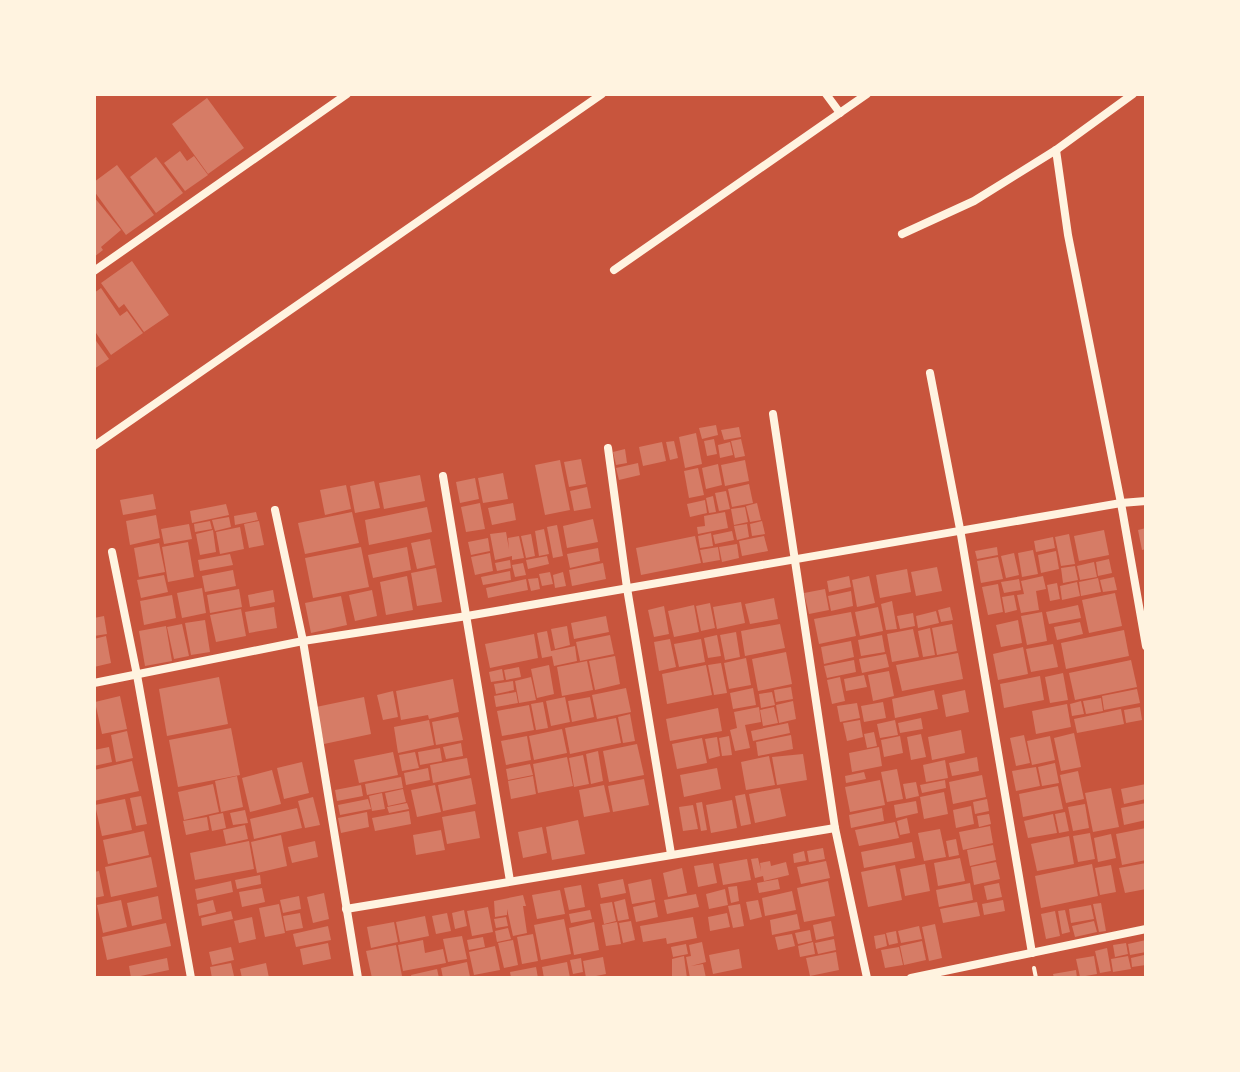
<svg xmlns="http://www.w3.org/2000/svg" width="1240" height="1072" viewBox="0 0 1240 1072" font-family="Karla,sans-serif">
<rect width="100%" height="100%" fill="#c8553d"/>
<g fill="#d67c66">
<path d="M207,98L244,148L208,174L172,124Z"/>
<path d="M180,151L187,161L194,156L208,175L185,191L164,163Z"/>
<path d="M156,157L183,193L156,213L130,177Z"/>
<path d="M117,165L154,215L126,235L94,191V182Z"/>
<path d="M94,197L121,230L101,247L103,250L94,257Z"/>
<path d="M132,261L169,315L144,332L124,304L119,308L101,283Z"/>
<path d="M101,288L120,316L127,311L143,333L111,355L94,330V293Z"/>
<path d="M94,338L109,359L94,369Z"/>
<path d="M716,425L718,435L702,439L699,428Z"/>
<path d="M739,427L741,437L724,440L721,430Z"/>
<path d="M696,433L702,464L685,468L679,437Z"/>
<path d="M714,439L717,454L707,456L704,441Z"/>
<path d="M741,439L745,456L735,458L731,441Z"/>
<path d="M674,441L678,458L670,460L666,442Z"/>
<path d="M662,442L666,461L643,466L639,447Z"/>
<path d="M730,442L733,455L720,458L718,445Z"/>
<path d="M625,449L627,463L616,465L613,452Z"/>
<path d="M581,459L586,484L569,487L564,462Z"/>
<path d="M560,460L570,510L545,515L535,465Z"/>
<path d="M745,460L749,481L725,486L721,465Z"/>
<path d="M638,463L640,475L619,480L616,468Z"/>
<path d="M718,464L722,485L706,489L702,468Z"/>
<path d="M698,468L704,495L689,498L684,471Z"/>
<path d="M503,473L508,499L483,503L478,478Z"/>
<path d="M420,475L425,501L384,509L379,483Z"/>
<path d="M475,478L479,499L460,503L456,482Z"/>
<path d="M374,481L380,508L355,513L350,486Z"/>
<path d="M749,484L753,503L732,507L728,489Z"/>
<path d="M346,485L351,509L325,515L320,490Z"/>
<path d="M587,487L591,508L574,511L570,491Z"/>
<path d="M726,491L730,509L719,511L715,493Z"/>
<path d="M153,494L156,509L123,515L120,500Z"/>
<path d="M713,496L716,512L709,513L706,498Z"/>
<path d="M705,500L707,513L690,517L687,504Z"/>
<path d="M480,503L485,529L466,532L461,507Z"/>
<path d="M513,503L516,520L492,525L488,508Z"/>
<path d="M757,503L761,520L750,522L746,506Z"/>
<path d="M226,504L229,515L192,523L190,511Z"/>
<path d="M427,507L432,532L369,545L365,520Z"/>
<path d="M745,507L748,522L734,525L731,509Z"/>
<path d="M256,512L258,520L235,525L234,516Z"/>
<path d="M352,512L359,543L305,554L298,523Z"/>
<path d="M725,512L728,528L698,534L697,527L705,526L704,516Z"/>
<path d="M156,515L160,538L130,545L126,521Z"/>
<path d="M229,517L231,527L215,531L212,520Z"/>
<path d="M593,519L598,542L567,548L563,526Z"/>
<path d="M210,521L212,529L195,532L194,524Z"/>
<path d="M259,521L264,545L249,548L244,524Z"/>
<path d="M762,521L765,534L752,536L750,524Z"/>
<path d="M189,524L192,539L164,544L161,529Z"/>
<path d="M747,524L749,537L737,540L734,526Z"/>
<path d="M557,525L563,556L553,558L547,527Z"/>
<path d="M240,527L244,549L220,554L216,532Z"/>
<path d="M1146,528V549L1142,550L1138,530Z"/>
<path d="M544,529L549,554L539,556L535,531Z"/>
<path d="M213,530L216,552L200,555L196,534Z"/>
<path d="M1104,530L1109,555L1079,561L1074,536Z"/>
<path d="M732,531L734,540L715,544L713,535Z"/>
<path d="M506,532L509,549L508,538L519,536L524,558L512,560V556L495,560L490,534Z"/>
<path d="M711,533L713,546L700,548L698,536Z"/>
<path d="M531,534L535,556L526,558L521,536Z"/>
<path d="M1069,534L1075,564L1061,566L1055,537Z"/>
<path d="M695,536L701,563L641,575L636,548Z"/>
<path d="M764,536L768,551L742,556L739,541Z"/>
<path d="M1053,537L1055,548L1036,552L1034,541Z"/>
<path d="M488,538L490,551L471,555L468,542Z"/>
<path d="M430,539L435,565L417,569L411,543Z"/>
<path d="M188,542L194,577L168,582L162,547Z"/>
<path d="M159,543L165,572L139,577L134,548Z"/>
<path d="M737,544L739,558L722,562L719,547Z"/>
<path d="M361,547L369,587L313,598L305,558Z"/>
<path d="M407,547L411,570L373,578L368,555Z"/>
<path d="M718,547L720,560L703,563L700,550Z"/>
<path d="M997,547L998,555L977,559L975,551Z"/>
<path d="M598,548L600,561L570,568L567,554Z"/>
<path d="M1033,550L1038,574L1022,577L1018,553Z"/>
<path d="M1056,551L1059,569L1041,573L1038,555Z"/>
<path d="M490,553L493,571L475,575L471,557Z"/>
<path d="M1014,553L1019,575L1006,578L1001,556Z"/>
<path d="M230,554L233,565L200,571L198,560Z"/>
<path d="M547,556L549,564L528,569L526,560Z"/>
<path d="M998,557L1003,579L981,583L977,561Z"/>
<path d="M1109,559L1112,573L1098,576L1096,562Z"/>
<path d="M510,560L511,568L497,571L495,563Z"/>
<path d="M1094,562L1097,577L1080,580L1077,566Z"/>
<path d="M523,563L526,575L515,577L512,565Z"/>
<path d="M603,563L606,579L572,586L569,570Z"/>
<path d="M1075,566L1078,580L1063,583L1061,568Z"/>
<path d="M937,567L942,591L916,596L911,572Z"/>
<path d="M436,568L442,602L417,606L411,573Z"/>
<path d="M907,569L911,592L880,598L876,575Z"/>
<path d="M233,570L236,586L205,592L202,576Z"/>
<path d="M510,571L511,580L483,585L481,577Z"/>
<path d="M550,572L553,584L542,586L539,574Z"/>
<path d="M563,572L566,586L555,588L553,575Z"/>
<path d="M164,575L168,592L141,598L137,580Z"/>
<path d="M407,576L413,610L386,615L380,582Z"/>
<path d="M849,576L851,587L829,592L827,581Z"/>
<path d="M869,576L875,603L857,607L852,580Z"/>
<path d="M1043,576L1046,589L1036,591L1039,610L1021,613L1017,595L1024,594L1021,581Z"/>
<path d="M1114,577L1117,590L1103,592L1100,580Z"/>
<path d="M538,578L540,589L531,591L528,579Z"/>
<path d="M1098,578L1101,592L1081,596L1079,582Z"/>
<path d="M526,579L528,590L488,598L486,588Z"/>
<path d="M1019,579L1021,590L1004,593L1001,582Z"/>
<path d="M1077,582L1080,596L1062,600L1060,586Z"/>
<path d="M1057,583L1060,599L1050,601L1047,585Z"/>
<path d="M998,584L1003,612L988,615L982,587Z"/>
<path d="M202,588L206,613L182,618L177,593Z"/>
<path d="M239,589L242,607L210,613L207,595Z"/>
<path d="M825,589L829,610L809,614L804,593Z"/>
<path d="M273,590L275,602L250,607L248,595Z"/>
<path d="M372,590L377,616L355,621L349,595Z"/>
<path d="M851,591L853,606L831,611L828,596Z"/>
<path d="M1115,593L1122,626L1089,633L1082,600Z"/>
<path d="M172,595L176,618L144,625L140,601Z"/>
<path d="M1014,595L1017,610L1005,613L1002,597Z"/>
<path d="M341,596L347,625L311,633L305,603Z"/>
<path d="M774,598L778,619L750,624L745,604Z"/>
<path d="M892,601L897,629L886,630L881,604Z"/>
<path d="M741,602L745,623L717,629L713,607Z"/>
<path d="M710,603L715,628L701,631L696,606Z"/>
<path d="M694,605L699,632L674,637L668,611Z"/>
<path d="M1078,605L1081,618L1049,624L1046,612Z"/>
<path d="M664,606L669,634L654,637L648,610Z"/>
<path d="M274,607L277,628L249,633L245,612Z"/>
<path d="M878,607L883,631L860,636L855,612Z"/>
<path d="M950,607L953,620L941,622L938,610Z"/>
<path d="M241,609L246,636L216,642L210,615Z"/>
<path d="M936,611L939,623L918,628L916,616Z"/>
<path d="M851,612L856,636L819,644L814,619Z"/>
<path d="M1042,612L1047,641L1027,645L1021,616Z"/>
<path d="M913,613L915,626L900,629L897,616Z"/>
<path d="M104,616L107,634L94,636V618Z"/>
<path d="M606,616L609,632L574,639L571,623Z"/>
<path d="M205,620L210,652L191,655L185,623Z"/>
<path d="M1018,620L1022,643L1001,647L996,625Z"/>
<path d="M1080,622L1083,634L1057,640L1054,627Z"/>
<path d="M182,624L189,656L174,659L167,627Z"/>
<path d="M780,624L785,648L745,656L741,631Z"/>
<path d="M952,624L957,651L937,655L932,628Z"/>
<path d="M166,626L172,661L145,666L139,631Z"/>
<path d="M567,626L570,645L555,649L551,629Z"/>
<path d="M930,628L935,655L923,657L918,631Z"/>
<path d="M913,629L919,657L892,662L887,634Z"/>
<path d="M1124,630L1129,656L1066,669L1061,643Z"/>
<path d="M547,631L551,651L575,646L577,661L554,666L552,656L542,658L537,633Z"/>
<path d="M736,632L740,657L725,660L720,635Z"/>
<path d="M534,634L538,658L490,668L485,644Z"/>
<path d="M610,635L614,654L580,661L576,642Z"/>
<path d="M717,635L721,656L708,658L704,638Z"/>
<path d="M882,635L885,652L861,656L858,640Z"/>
<path d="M106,636L111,663L94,667V639Z"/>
<path d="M670,639L676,667L659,671L654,642Z"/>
<path d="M701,639L705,662L679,667L674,644Z"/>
<path d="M851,641L854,657L824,664L821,647Z"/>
<path d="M1053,644L1058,667L1031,672L1026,649Z"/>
<path d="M1023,647L1028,674L998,680L993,654Z"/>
<path d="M786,652L792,684L758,691L752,659Z"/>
<path d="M958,653L963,679L902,691L896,665Z"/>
<path d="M886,654L889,667L862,673L859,659Z"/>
<path d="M615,656L620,684L595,690L589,661Z"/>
<path d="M746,658L751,685L729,689L724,663Z"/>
<path d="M854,660L856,672L827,678L824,666Z"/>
<path d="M1131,660L1137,687L1075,700L1069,673Z"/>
<path d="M587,661L593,690L562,696L557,667Z"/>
<path d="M721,663L727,693L714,695L708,665Z"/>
<path d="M549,665L554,694L537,698L531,669Z"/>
<path d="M706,665L712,695L667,704L662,674Z"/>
<path d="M519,667L521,677L506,680L504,670Z"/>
<path d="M502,669L504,680L491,682L489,672Z"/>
<path d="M889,671L894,696L873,701L868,675Z"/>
<path d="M1063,673L1068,700L1050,703L1045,677Z"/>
<path d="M864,675L867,687L846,691L844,679Z"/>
<path d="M1040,676L1044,700L1004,708L1000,684Z"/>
<path d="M219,677L228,724L167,736L159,689Z"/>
<path d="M531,677L536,700L519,703L515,681Z"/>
<path d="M840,677L845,701L832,704L827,680Z"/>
<path d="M453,679L459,712L429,719L428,715L401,720L396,691Z"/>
<path d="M513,681L514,690L496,694L494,684Z"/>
<path d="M791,687L793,699L776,702L774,690Z"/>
<path d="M626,688L631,712L597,719L592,695Z"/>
<path d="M753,688L756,705L733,709L730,693Z"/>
<path d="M1137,689L1140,703L1104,710L1102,696Z"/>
<path d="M934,690L938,709L895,718L892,699Z"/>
<path d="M965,690L969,712L946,717L942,695Z"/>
<path d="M393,691L398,717L383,720L377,695Z"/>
<path d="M516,692L518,703L496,707L494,696Z"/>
<path d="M772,692L775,705L761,708L759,694Z"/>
<path d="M120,696L127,729L102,734L95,702Z"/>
<path d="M364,697L371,734L324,744L316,707Z"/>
<path d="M565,697L570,722L551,726L546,701Z"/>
<path d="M590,697L594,717L572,722L568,701Z"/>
<path d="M1101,698L1103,711L1086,714L1083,701Z"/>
<path d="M793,701L796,719L779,723L776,705Z"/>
<path d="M1081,701L1084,714L1072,716L1070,704Z"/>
<path d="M543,702L548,728L536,730L531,704Z"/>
<path d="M883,702L886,718L864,722L861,706Z"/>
<path d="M857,703L860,718L840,722L837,706Z"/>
<path d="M1067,704L1071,727L1036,734L1032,711Z"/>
<path d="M529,705L534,730L502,736L497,711Z"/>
<path d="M759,707L761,722L745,725L750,748L735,751L730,730L737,728L734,712Z"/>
<path d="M774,707L778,723L763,726L760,710Z"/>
<path d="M1140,707L1142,720L1126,723L1124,710Z"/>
<path d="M718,708L722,731L670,741L666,719Z"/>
<path d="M1121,709L1124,724L1077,733L1074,719Z"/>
<path d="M630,714L635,741L623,743L618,717Z"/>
<path d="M458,717L463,740L436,745L432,722Z"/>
<path d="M616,718L621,743L570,754L565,728Z"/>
<path d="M921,718L923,729L900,733L898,723Z"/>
<path d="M429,720L434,745L398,753L394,727Z"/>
<path d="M860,720L863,737L847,741L843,723Z"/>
<path d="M895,720L898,735L880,738L877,724Z"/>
<path d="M788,723L790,733L753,741L751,731Z"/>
<path d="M231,728L240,775L178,787L169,740Z"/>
<path d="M562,729L567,753L534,760L529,736Z"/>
<path d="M961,730L965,753L932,760L928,737Z"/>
<path d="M127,731L133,758L116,762L111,735Z"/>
<path d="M874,732L877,746L867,748L864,734Z"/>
<path d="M1074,733L1081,767L1061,771L1054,738Z"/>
<path d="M921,734L926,757L911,760L907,737Z"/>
<path d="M791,735L793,749L758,756L756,742Z"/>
<path d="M1024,735L1030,763L1016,766L1010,738Z"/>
<path d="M527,736L531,760L506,765L501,741Z"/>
<path d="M729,736L732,755L722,756L719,738Z"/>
<path d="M900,736L903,753L884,757L881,740Z"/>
<path d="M1050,736L1055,760L1032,765L1027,741Z"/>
<path d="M717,737L720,756L709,759L705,739Z"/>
<path d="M702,738L707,763L677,769L672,744Z"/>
<path d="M461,743L463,756L446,759L443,747Z"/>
<path d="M637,744L644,775L609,782L603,751Z"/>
<path d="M109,747L112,762L94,766V750Z"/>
<path d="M879,747L882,766L852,772L849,753Z"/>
<path d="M440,748L442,761L420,765L418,752Z"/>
<path d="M598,751L603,781L591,784L586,754Z"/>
<path d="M393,752L398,775L359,783L354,760Z"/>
<path d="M415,752L419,768L402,771L399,755Z"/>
<path d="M803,754L807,780L777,785L772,757Z"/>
<path d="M583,755L589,784L574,787L569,758Z"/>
<path d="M769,756L775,785L746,790L741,762Z"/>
<path d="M567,757L573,786L538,793L533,764Z"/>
<path d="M977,757L979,771L952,776L949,763Z"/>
<path d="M467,758L470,775L433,783L430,765Z"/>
<path d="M945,760L948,778L926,782L923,765Z"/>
<path d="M132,761L139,791L94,801V770Z"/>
<path d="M302,762L309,793L284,799L277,768Z"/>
<path d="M1055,763L1059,783L1042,786L1038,767Z"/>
<path d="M530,764L533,775L508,780L506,769Z"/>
<path d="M1036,767L1040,786L1016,791L1012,771Z"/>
<path d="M428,768L430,780L406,785L404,773Z"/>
<path d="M717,768L721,789L684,797L680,775Z"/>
<path d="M897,769L903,799L887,802L881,772Z"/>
<path d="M272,770L281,804L250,812L242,778Z"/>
<path d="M1078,771L1084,799L1066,803L1060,775Z"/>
<path d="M864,772L866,779L846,783L845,776Z"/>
<path d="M982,775L986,797L953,804L949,782Z"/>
<path d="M237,776L243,807L221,812L215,781Z"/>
<path d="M533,776L536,794L511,799L508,781Z"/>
<path d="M401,777L403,788L367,795L365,784Z"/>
<path d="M471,778L476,804L443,811L438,785Z"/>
<path d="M644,779L649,805L613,812L608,786Z"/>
<path d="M880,780L885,805L850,812L845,787Z"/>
<path d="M945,780L946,788L922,793L920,785Z"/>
<path d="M916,782L919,796L906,799L903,784Z"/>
<path d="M213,784L219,812L184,820L178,792Z"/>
<path d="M1146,784V799L1124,804L1121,789Z"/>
<path d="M361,785L363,796L337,801L335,790Z"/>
<path d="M435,785L441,812L417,817L411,790Z"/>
<path d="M604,785L610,812L584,817L579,790Z"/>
<path d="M1058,786L1063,809L1023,817L1019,794Z"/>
<path d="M780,788L786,816L755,823L749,794Z"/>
<path d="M1111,788L1119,827L1093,832L1085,793Z"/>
<path d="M403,789L406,802L388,806L385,793Z"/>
<path d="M944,792L948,814L924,819L920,797Z"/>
<path d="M382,793L385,809L372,811L369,796Z"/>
<path d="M745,794L751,824L741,826L735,796Z"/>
<path d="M141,796L147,824L136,826L130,798Z"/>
<path d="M313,797L320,825L305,828L298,801Z"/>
<path d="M125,799L132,830L102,836L95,805Z"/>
<path d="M368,799L371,809L340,815L338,805Z"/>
<path d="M987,799L989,811L975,814L973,802Z"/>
<path d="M732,800L737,828L711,833L706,805Z"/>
<path d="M916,801L918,813L896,818L894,805Z"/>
<path d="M702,802L707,830L701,831L696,803Z"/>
<path d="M407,803L409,809L389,813L387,807Z"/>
<path d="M1146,803V820L1124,825L1121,808Z"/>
<path d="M1085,804L1089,828L1073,831L1068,807Z"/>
<path d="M693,805L698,829L683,831L679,807Z"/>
<path d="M971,806L974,824L956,828L953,810Z"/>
<path d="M297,808L302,828L254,839L250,819Z"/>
<path d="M882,808L884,821L851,828L849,815Z"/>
<path d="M245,810L248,823L233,825L230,813Z"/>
<path d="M409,811L411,824L375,831L372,818Z"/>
<path d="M475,811L480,838L447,844L442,817Z"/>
<path d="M367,812L369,827L341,833L338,818Z"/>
<path d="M1065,812L1069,831L1059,833L1055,814Z"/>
<path d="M223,813L226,828L212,831L209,816Z"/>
<path d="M989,814L991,824L979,827L977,816Z"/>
<path d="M1053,814L1057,833L1028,838L1024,821Z"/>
<path d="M207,817L209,830L186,835L183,821Z"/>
<path d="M907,818L910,833L900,835L897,821Z"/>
<path d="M578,820L585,854L552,860L546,827Z"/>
<path d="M895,822L899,838L859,846L855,830Z"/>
<path d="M245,825L248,839L226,844L223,830Z"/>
<path d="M990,826L993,843L963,850L959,832Z"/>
<path d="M542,827L547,853L523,858L518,832Z"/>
<path d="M1146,828V860L1122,865L1116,834Z"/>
<path d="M940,829L946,857L924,861L918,833Z"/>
<path d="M441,830L445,850L416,855L413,835Z"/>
<path d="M144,831L149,855L108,864L103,840Z"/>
<path d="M1090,833L1095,859L1078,862L1073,836Z"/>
<path d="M1111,834L1116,858L1098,862L1094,838Z"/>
<path d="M281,835L287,866L257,873L251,842Z"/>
<path d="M1069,836L1074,864L1037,871L1031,844Z"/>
<path d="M956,839L959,855L949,857L946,841Z"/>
<path d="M249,841L254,869L195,880L190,853Z"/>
<path d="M315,841L318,857L292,863L288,847Z"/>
<path d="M912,842L915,858L864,868L861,852Z"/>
<path d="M993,845L996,860L970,866L967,850Z"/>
<path d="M823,848L825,859L809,862L807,851Z"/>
<path d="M804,851L806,861L794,863L793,854Z"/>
<path d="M151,857L157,887L111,897L105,867Z"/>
<path d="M758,858L761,871L760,863L770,861L771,866L786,862L789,875L764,881L763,876L755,878L751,859Z"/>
<path d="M960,858L965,881L938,886L934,863Z"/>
<path d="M747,859L751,880L723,885L719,864Z"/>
<path d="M826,861L830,878L801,884L797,867Z"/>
<path d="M996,862L1000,879L974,885L971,867Z"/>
<path d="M713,863L717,883L698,887L694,866Z"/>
<path d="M1146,863V889L1125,893L1119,868Z"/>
<path d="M925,864L930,891L905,896L900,869Z"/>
<path d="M1092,864L1098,896L1041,908L1035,876Z"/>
<path d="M895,865L902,900L868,907L861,872Z"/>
<path d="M1111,865L1116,892L1100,895L1095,868Z"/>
<path d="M682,868L687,893L668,897L663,873Z"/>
<path d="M99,871L104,896L94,898V872Z"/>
<path d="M260,875L261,884L237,889L235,880Z"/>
<path d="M623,879L626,893L601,898L598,884Z"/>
<path d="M651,879L655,900L632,904L628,884Z"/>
<path d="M778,879L780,889L759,893L757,883Z"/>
<path d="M231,881L233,892L197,900L195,889Z"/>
<path d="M828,881L835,916L804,922L797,888Z"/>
<path d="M970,883L973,900L939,907L936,890Z"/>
<path d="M999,883L1002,897L987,900L984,886Z"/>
<path d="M581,885L585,907L569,910L564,888Z"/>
<path d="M737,886L739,901L731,903L728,887Z"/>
<path d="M262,888L265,902L242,907L239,892Z"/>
<path d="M725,889L728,905L709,909L706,894Z"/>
<path d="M560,890L565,914L537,919L532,895Z"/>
<path d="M792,891L796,910L765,916L762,898Z"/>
<path d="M324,893L329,919L313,923L307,897Z"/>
<path d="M696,894L699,907L667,914L664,900Z"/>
<path d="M523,895L526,906H523L527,933L513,936L507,909V915L495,917L494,901Z"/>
<path d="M158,896L162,919L132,926L127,903Z"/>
<path d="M299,896L301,909L283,913L280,900Z"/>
<path d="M625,899L629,919L618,921L614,902Z"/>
<path d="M121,900L127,927L103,933L97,905Z"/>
<path d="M213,900L216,912L199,916L197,904Z"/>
<path d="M758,900L762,917L750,920L746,902Z"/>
<path d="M1003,900L1005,911L984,915L982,904Z"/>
<path d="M612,902L616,921L604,924L600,904Z"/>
<path d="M655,902L658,917L636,922L633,907Z"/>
<path d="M977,902L980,916L943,923L940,909Z"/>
<path d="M1101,903L1106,931L1099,932L1093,904Z"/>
<path d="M279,904L285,933L265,937L259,908Z"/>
<path d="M740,904L744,926L733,928L728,906Z"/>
<path d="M1091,905L1094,919L1071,923L1069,909Z"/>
<path d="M488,907L493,932L472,936L467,911Z"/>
<path d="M464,910L467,926L455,929L452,913Z"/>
<path d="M590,910L592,919L571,923L569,914Z"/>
<path d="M1065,910L1070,932L1062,934L1058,911Z"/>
<path d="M231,911L233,919L202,926L201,918Z"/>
<path d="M1055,911L1060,936L1046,939L1041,914Z"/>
<path d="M300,913L303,928L286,931L283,916Z"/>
<path d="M447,913L451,931L436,934L432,916Z"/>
<path d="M727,913L730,927L710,931L708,917Z"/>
<path d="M797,914L800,929L772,935L770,920Z"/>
<path d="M425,916L429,936L400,942L396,922Z"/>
<path d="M252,917L256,939L239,943L234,921Z"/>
<path d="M506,917L508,926L496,928L494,919Z"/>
<path d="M693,917L697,938L667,944L666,938L643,942L640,926Z"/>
<path d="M564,919L571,954L541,960L534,925Z"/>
<path d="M631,921L635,940L623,943L619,923Z"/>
<path d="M831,921L834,936L816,940L813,925Z"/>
<path d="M1094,921L1097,932L1075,937L1072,926Z"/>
<path d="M394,922L398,942L371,948L367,927Z"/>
<path d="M594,922L599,950L574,955L569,928Z"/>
<path d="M617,922L621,944L606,946L602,925Z"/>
<path d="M166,923L171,946L107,960L102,937Z"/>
<path d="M935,924L942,958L929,961L922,927Z"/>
<path d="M328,926L331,940L296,947L293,934Z"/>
<path d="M919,926L922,939L901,943L898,931Z"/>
<path d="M508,928L511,939L497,942L495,931Z"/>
<path d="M810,930L812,941L798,944L795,933Z"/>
<path d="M896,931L898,943L889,945L886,933Z"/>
<path d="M533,934L538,961L522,964L517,937Z"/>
<path d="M792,934L795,946L778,950L775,937Z"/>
<path d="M885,934L887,946L876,949L874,936Z"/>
<path d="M462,936L467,959L448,962L443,939Z"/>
<path d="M483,937L485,947L469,950L467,940Z"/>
<path d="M834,939L836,950L818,954L815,943Z"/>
<path d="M423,940L425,953L443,949L446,963L403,971L398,945Z"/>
<path d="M513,940L518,965L504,968L498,943Z"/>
<path d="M1146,940V952L1130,955L1128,944Z"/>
<path d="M922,941L926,960L904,965L900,946Z"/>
<path d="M702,942L706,962L691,966L703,964L706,978H690L686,957L691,956L689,945Z"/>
<path d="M813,942L815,954L800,957L798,946Z"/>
<path d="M328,943L331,959L303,965L300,949Z"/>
<path d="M1126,943L1128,954L1115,957L1113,945Z"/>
<path d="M686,944L688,954L673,957L671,947Z"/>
<path d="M396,945L402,976L372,978L366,951Z"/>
<path d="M495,946L500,970L474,975L469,952Z"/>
<path d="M231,947L234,960L212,965L209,952Z"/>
<path d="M899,947L903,965L885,968L881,950Z"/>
<path d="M1107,948L1111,971L1100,973L1095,951Z"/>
<path d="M739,949L742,968L713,974L709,955Z"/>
<path d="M836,952L839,970L810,976L806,958Z"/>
<path d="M1144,955L1146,965L1132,967L1131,958Z"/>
<path d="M684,956L687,978H672V959Z"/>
<path d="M1094,956L1097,974L1080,977L1076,959Z"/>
<path d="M1128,956L1131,969L1113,972L1111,959Z"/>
<path d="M603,957L606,974L586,978L583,961Z"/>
<path d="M167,958L169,970L131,978L129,966Z"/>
<path d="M581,958L583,972L573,974L570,960Z"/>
<path d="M467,962L470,977L443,978L441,968Z"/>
<path d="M567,962L570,978H544L542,967Z"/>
<path d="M231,963L234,976L212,978L210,967Z"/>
<path d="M266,963L269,978H242L240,969Z"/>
<path d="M536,967L538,978H511L510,972Z"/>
<path d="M437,969L439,978H412L411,975Z"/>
<path d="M1076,970L1077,978H1054L1053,974Z"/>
</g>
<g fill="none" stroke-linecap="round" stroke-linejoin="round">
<path stroke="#fff3e0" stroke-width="4" d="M1034,968L1036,978"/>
<g stroke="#fff3e0" stroke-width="8">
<path d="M826,94L840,113"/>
<path d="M1056,150L1068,235L1121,503L1146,646"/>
<path d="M902,234L974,201L1056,150L1133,94"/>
<path d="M614,270L867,94"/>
<path d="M94,271L347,94"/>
<path d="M930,373L960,529L1032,953"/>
<path d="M773,414L835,828L867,978"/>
<path d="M94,446L602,94"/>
<path d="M608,448L627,588L671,854"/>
<path d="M443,476L510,881"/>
<path d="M275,510L303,641L358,978"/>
<path d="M112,552L137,675L191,978"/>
<path d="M94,683L303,641L467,616L1121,503L1146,501"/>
<path d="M346,909L835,828"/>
<path d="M911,978L1146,929"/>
</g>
</g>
<rect width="1240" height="1072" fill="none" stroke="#fff3e0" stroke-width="192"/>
</svg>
